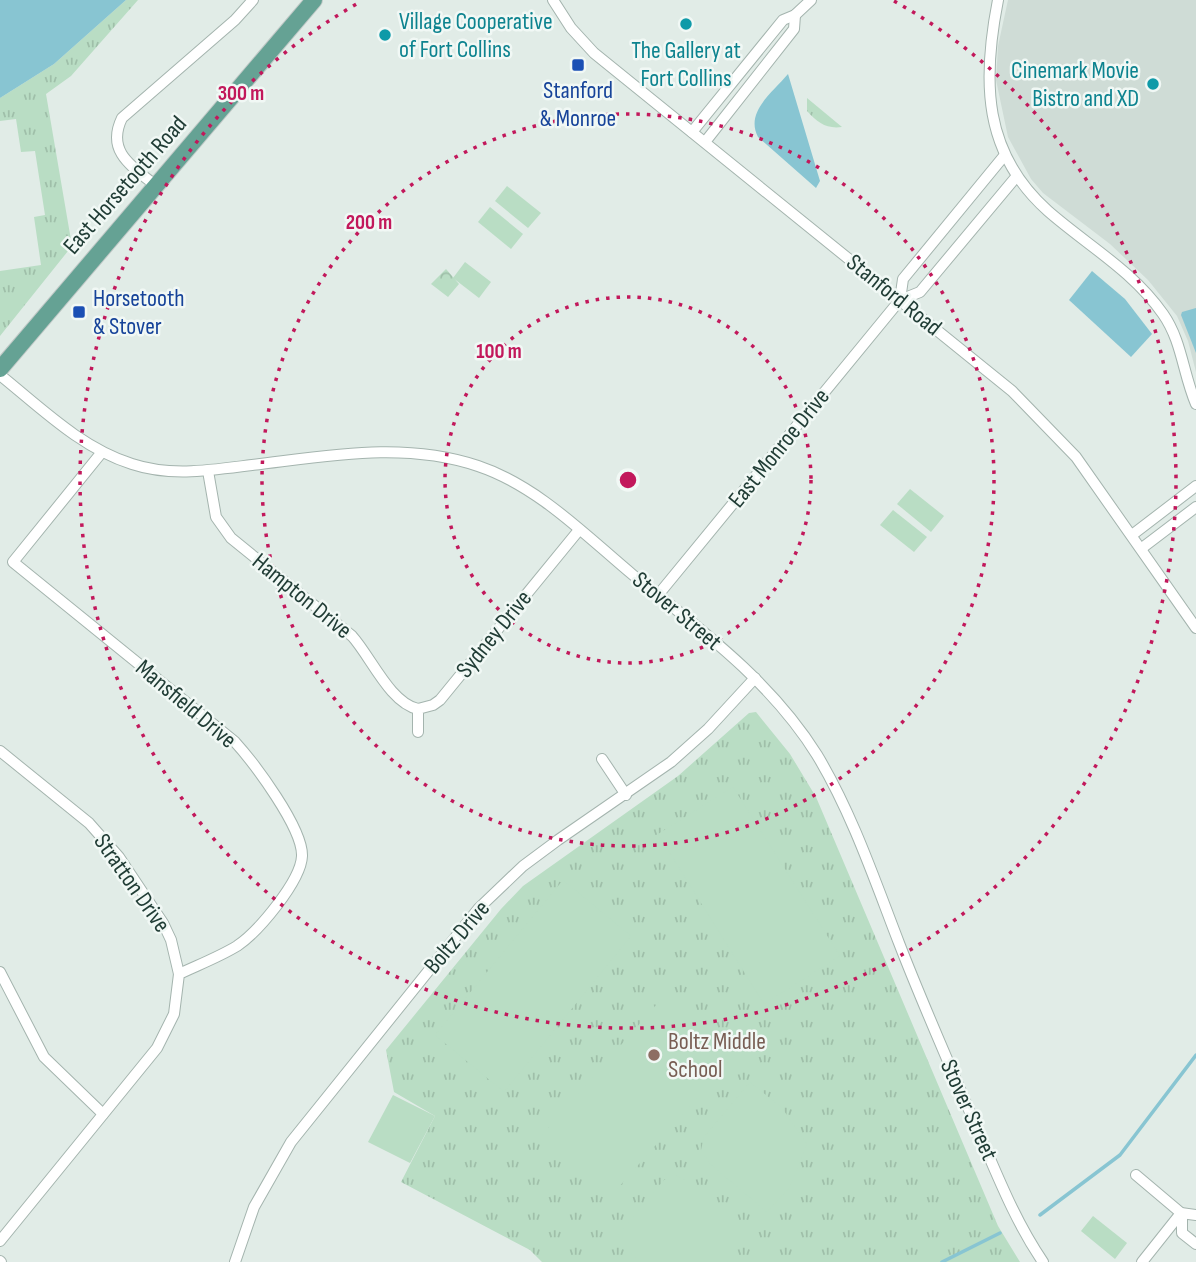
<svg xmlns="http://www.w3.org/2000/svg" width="1196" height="1262" viewBox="0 0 1196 1262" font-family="'Sofia Sans Condensed',sans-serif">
<defs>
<pattern id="grass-tufts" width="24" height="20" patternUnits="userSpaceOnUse" patternTransform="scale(1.75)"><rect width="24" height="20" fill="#b9ddc4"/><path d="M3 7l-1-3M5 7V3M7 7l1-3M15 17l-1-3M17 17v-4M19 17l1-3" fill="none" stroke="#9fbfa9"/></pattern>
<pattern id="park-crowns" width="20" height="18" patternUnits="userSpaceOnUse" patternTransform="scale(1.75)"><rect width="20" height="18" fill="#b9ddc4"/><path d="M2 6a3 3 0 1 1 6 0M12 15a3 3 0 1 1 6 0" fill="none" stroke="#9fbfa9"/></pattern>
</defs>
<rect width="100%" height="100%" fill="#e1ece7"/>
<path fill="#cfdcd6" d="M1008,0H1196V372L1188,341L1177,316L1148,280L1110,244L1043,193L1031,179L1008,137L996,80L998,46Z"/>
<g fill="url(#grass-tufts)">
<path d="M126,0H138L71,76L46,94L72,246L0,336V271L41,265L34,217L45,215L35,151L21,152L16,119L0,121V98L54,64Z"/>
<path d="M807,98L842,127C826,129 818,123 807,111Z"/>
<path d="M756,712L790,754L816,797L998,1226L1020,1262H542L530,1250L401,1182L435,1116L394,1092L386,1050L501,909L523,886L678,776L749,713Z"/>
</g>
<path fill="url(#park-crowns)" d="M446,269L459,284L448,297L431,284Z"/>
<g fill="#b9ddc4">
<path d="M507,186L541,213L528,228L495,201Z"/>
<path d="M490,207L523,234L511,249L478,222Z"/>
<path d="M465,262L491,282L479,298L453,278Z"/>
<path d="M910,489L944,516L931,532L897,504Z"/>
<path d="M893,510L927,537L914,552L880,525Z"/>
<path d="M733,787L840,956L764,1004L658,834Z"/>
<path d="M563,880L631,936L504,1092L435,1035Z"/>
<path d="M664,996L733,1057L611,1196L542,1135Z"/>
<path d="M750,1082L782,1108L807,1144L790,1187L767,1212L710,1164L701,1150L704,1137Z"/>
<path d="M393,1095L435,1116L410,1163L368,1142Z"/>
<path d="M674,1175L686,1180L749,1235L727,1262H641L614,1240L664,1180Z"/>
<path d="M1093,1216L1127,1243L1115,1259L1081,1231Z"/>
</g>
<g fill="#88c5d2">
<path d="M0,0H126L54,64L0,98Z"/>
<path d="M788,74L820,181L816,188L758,137C745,112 772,93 788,74Z"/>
<path d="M1092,271L1125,299L1152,334L1131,357L1069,300Z"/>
<path d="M1196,308V353L1181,315L1182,312Z"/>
</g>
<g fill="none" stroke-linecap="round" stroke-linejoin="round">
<g stroke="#88c5d2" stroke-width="3.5">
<path d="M1040,1215L1120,1155L1196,1055"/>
<path d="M942,1262L1000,1233"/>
</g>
<g stroke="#a4b4ae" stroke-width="12">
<g id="street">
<path d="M553,0L571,28L594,53L1012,391L1076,457L1196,628"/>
<path d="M998,0C982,81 983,153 1048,211C1088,246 1132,270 1163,314C1182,341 1183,374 1196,404"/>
<path d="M692,132L783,20L795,15L811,0"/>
<path d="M705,142L794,29L795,15"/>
<path d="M155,185C131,166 106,151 122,118L235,20L253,0"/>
<path d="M900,300L903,279L1004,156"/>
<path d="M0,375C41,408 81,448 132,464C171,477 212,470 252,465C328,456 404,441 478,466C538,486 586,536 633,575C700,629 771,681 817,755C852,813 875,881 899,943C925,1010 954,1075 982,1140C1000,1182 1017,1224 1043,1262"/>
<path d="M208,471L216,517L231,538L352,636C371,657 390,703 418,709"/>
<path d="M1132,535L1196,486"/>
<path d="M1142,548L1196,507"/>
<path d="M658,595L900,300L920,292L1016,177"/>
<path d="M418,732V709L433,705L440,700L579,530"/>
<path d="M0,751L89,823L119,857L163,923L171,940L179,974"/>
<path d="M602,759L626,795"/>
<path d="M0,972L44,1057L103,1114"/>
<path d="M1136,1175L1181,1213L1196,1215"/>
<path d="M1182,1214V1233L1196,1244"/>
<path d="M0,1241L157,1048L174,1014L179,974C198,965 219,957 237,946C258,932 301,881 302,856C303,828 254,763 235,742L13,562L102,452"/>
<path d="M0,1261L1,1262"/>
<path d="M235,1262L254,1207L291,1142L479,908L523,866L558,840L671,762L708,729L755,678"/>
<path d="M1142,1262L1181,1213"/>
</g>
</g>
<g stroke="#c1c9c7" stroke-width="18">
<path id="primary" d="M0,369L314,0"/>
</g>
<use href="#street" stroke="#fff" stroke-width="10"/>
<use href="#primary" stroke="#65a294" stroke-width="16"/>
</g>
<g fill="none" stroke="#c2185b" stroke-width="3.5" stroke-dasharray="3.5 7">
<circle cx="628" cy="480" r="183"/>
<circle cx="628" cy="480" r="366"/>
<path d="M894 1A548 548 0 1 1 362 1"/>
</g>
<g fill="#0f9aa8" stroke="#f1f8f5" stroke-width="2.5">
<circle cx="686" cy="24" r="7"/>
<circle cx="385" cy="35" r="7"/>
<circle cx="1153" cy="84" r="7"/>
</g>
<g fill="#1a4fb4" stroke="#f1f8f5" stroke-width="2.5">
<rect x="571" y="58" width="14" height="14" rx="3.5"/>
<rect x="72" y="305" width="14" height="14" rx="3.5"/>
</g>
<circle fill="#8d6e63" stroke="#f1f8f5" stroke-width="2.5" cx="654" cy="1055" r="7"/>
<g text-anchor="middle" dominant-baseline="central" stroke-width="5" stroke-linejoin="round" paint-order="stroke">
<g font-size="24" fill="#0d838f" stroke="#f1f8f5" text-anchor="start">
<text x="399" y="21">Village Cooperative<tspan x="399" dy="28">of Fort Collins</tspan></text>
<text x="686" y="50" text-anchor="middle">The Gallery at<tspan x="686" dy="28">Fort Collins</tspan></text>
<text x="1139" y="70" text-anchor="end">Cinemark Movie<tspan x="1139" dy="28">Bistro and XD</tspan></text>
</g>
<g font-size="24" fill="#164399" stroke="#f1f8f5">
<text x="578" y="90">Stanford<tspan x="578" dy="28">&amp; Monroe</tspan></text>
<text x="93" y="298" text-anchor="start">Horsetooth<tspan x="93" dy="28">&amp; Stover</tspan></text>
</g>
<g font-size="24" fill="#213d36" stroke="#f1f8f5">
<text transform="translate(125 185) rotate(-49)">East Horsetooth Road</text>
<text transform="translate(894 295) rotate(39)">Stanford Road</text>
<text transform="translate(779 448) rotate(-51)">East Monroe Drive</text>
<text transform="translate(302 596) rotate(39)">Hampton Drive</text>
<text transform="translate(677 611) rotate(40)">Stover Street</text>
<text transform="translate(494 634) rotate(-51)">Sydney Drive</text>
<text transform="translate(186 704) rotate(40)">Mansfield Drive</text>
<text transform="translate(132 883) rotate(55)">Stratton Drive</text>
<text transform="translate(457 937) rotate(-50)">Boltz Drive</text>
<text transform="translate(969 1110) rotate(66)">Stover Street</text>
</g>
<g font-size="24" fill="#785e54" stroke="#f1f8f5" text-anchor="start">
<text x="668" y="1041">Boltz Middle<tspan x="668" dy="28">School</tspan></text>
</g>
</g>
<circle cx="628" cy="480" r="10" fill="#c2185b" stroke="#f1f8f5" stroke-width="3.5"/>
<g font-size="21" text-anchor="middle" font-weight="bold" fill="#c2185b" stroke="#f1f8f5" stroke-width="5" stroke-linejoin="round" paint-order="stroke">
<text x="241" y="100">300 m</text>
<text x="369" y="229">200 m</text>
<text x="499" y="358">100 m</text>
</g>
</svg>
